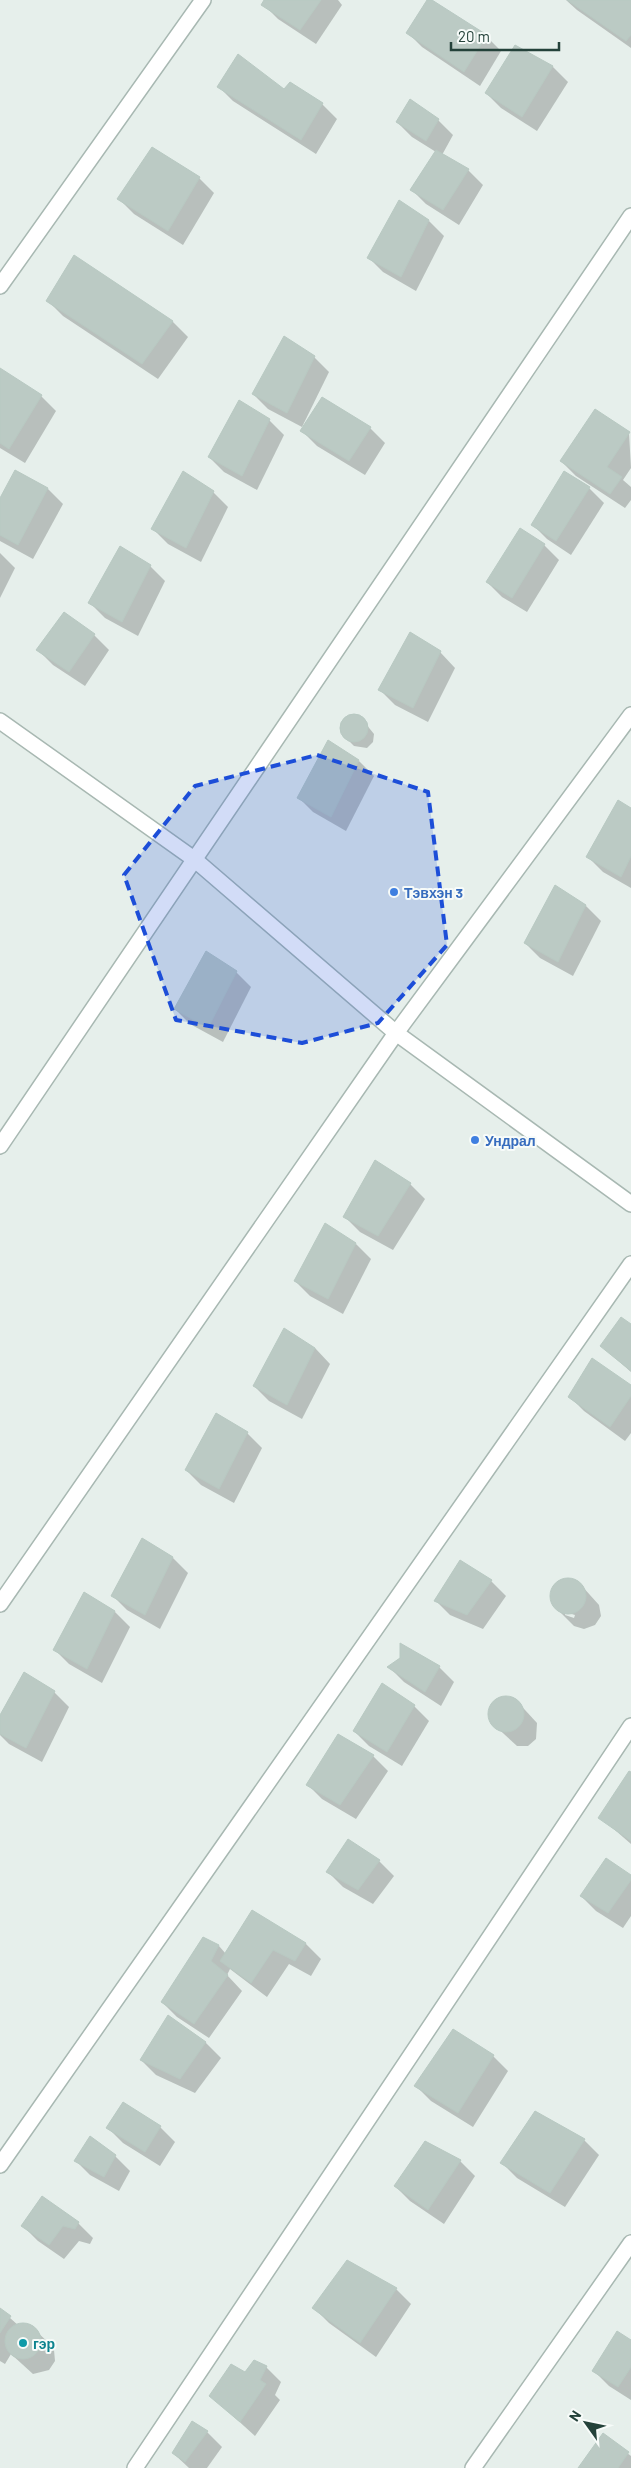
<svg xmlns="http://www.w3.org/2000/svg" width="631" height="2468" viewBox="0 0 631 2468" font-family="Barlow,sans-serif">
<rect width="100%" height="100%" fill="#e6efeb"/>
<g fill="#0003" fill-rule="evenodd">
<path d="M266,0H338L342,5L316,44L278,19L263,4Z"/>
<path d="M429,0L486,36L501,51L480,86L422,47L407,32Z"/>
<path d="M566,0H631V48L577,10Z"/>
<path d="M515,47L553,67L568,82L537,131L501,108L486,93Z"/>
<path d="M290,83L322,104L337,119L316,154L233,101L218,86L284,90Z"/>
<path d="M438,120L453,135L442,155L468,170L483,185L459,225L426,204L411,189L436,152L412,137L397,122Z"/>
<path d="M199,178L214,193L183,245L134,214L119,199Z"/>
<path d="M429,221L444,236L416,291L383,272L368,257Z"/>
<path d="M75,257L173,322L188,337L158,379L63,316L48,301Z"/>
<path d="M314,357L329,372L302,427L268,409L253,394Z"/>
<path d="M0,370L41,396L56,411L25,463L0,448Z"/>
<path d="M269,420L284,435L257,490L224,472L209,457Z"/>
<path d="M370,428L385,443L365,475L317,446L302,431Z"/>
<path d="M629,433L631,468L623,480L631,487V500L625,508L576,476L561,461Z"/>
<path d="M16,471L48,489L63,504L33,559L0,541V500Z"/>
<path d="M589,488L604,503L571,555L547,539L532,524Z"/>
<path d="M213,492L228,507L201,562L168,544L153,529Z"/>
<path d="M544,545L559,560L527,612L502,597L487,582Z"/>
<path d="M0,553L15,568L0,598Z"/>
<path d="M150,566L165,581L138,636L105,618L90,603Z"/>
<path d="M94,635L109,650L85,686L53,665L38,650Z"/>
<path d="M440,652L455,668L428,722L395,705L380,690Z"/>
<path d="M353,716L361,718L374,734L373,742L367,748L354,746L346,738L341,728L343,721Z"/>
<path d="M359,761L374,776L346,831L313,812L298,797Z"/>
<path d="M631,810V888L603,872L588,857Z"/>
<path d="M556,887L586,906L601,921L573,976L540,958L525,943Z"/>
<path d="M236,972L251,987L223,1042L190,1024L175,1009Z"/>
<path d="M375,1162L410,1184L425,1199L393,1250L360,1232L345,1217Z"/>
<path d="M356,1244L371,1259L343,1314L310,1296L295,1281Z"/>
<path d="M631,1326V1372L602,1346Z"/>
<path d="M315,1348L330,1364L302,1419L269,1401L254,1386Z"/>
<path d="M631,1386V1433L625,1441L584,1411L569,1396Z"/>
<path d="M247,1433L262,1448L234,1503L201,1485L186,1470Z"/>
<path d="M143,1540L173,1558L188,1573L160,1629L127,1610L112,1595Z"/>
<path d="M461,1562L491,1581L506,1596L483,1629L450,1615L435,1600Z"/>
<path d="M571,1580L581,1585L599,1605L601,1616L595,1625L584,1629L574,1626L554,1606L551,1595L556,1585L560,1581ZM565,1612L575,1615L574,1618L565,1615Z"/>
<path d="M85,1594L115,1612L130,1627L102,1683L69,1664L54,1649Z"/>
<path d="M401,1658L439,1667L454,1682L441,1706L404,1682L389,1667Z"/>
<path d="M54,1692L69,1707L42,1762L9,1744L0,1735V1718Z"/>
<path d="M509,1697L514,1698L537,1723L536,1739L528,1746H517L492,1723L489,1718L491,1707L498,1699Z"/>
<path d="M414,1706L429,1721L402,1766L369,1746L354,1731Z"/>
<path d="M373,1756L388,1771L356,1819L322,1799L307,1784Z"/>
<path d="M631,1773V1844L600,1817Z"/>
<path d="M379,1861L394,1876L373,1904L343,1887L328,1872Z"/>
<path d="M631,1876V1916L623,1928L596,1911L581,1896Z"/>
<path d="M253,1912L306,1944L321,1959L311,1976L289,1964L267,1997L230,1969L227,1975L242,1991L209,2038L177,2017L162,2002L204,1938L219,1946L226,1954Z"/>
<path d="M168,2017L206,2043L221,2058L195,2093L156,2075L141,2060Z"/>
<path d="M454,2031L493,2056L508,2071L473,2127L431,2101L416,2086Z"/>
<path d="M123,2104L160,2127L175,2142L160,2166L123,2143L108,2128Z"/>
<path d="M536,2113L584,2140L599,2155L565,2207L517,2178L502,2163Z"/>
<path d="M115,2156L130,2171L119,2191L90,2175L75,2160Z"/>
<path d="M460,2161L475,2176L444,2224L410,2201L395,2186Z"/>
<path d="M78,2223L93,2238L90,2244L79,2241L64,2259L38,2241L23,2226Z"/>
<path d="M347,2262L396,2289L411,2304L376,2357L329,2323L314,2308Z"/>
<path d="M0,2309L19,2326L26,2325L35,2330L51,2345L54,2350L55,2361L49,2370L33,2374L11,2354L5,2364L0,2361Z"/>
<path d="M631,2341V2400L609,2386L594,2371Z"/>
<path d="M266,2367L281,2382L275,2395L280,2400L255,2436L211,2396L245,2374Z"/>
<path d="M207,2432L222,2447L207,2468H189L173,2453Z"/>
<path d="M603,2435L631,2456V2468H580Z"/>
</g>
<g fill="#bbcac4" stroke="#b8c9c2">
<path d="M264,0H321L300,30L261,5Z"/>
<path d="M427,0H432L487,35L464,72L406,33Z"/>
<path d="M567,0H631V35L626,41Z"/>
<path d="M515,45L553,66L522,117L485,93Z"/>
<path d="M238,54L284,89L290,82L323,103L301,140L217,87Z"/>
<path d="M410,99L439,119L426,141L396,122Z"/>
<path d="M152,147L200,177L168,231L117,199Z"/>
<path d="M436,150L469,169L443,210L410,190Z"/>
<path d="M399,200L429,220L401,277L367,258Z"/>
<path d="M74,255L173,321L142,364L46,301Z"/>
<path d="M284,336L315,356L287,413L252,394Z"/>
<path d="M0,368L42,395L9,449L0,443Z"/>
<path d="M322,397L371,427L349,461L300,431Z"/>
<path d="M239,400L270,419L242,476L208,457Z"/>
<path d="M595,409L630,432L607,467L622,477L610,494L560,461Z"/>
<path d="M15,470L48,488L18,545L0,535V498Z"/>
<path d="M183,471L214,491L186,548L151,529Z"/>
<path d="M564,471L590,487L556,541L531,525Z"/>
<path d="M520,528L545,544L512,598L486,582Z"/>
<path d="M120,546L151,565L122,622L88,603Z"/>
<path d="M64,612L95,634L69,672L36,650Z"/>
<path d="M410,632L441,651L413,708L378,690Z"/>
<circle cx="354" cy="728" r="14"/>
<path d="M328,740L359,760L331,817L297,798Z"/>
<path d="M618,800L631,808V856L621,877L586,857Z"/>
<path d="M555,885L586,905L558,962L524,943Z"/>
<path d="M206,951L237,971L208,1028L174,1009Z"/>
<path d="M375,1160L411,1183L378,1236L343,1217Z"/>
<path d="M325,1223L356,1243L328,1299L294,1281Z"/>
<path d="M621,1317L631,1324V1371L600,1346Z"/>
<path d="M284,1328L315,1348L287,1405L253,1386Z"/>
<path d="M592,1358L631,1385V1396L610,1427L568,1397Z"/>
<path d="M216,1413L248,1432L219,1489L185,1470Z"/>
<path d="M142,1538L173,1557L145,1615L111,1596Z"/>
<path d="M460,1560L492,1580L467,1615L434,1601Z"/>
<circle cx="568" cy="1596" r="18"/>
<path d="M84,1592L115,1611L87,1669L53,1650Z"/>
<path d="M400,1643L440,1666L425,1692L387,1667L400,1658Z"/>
<path d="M24,1672L55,1691L26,1748L0,1734V1715Z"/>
<path d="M382,1683L415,1705L387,1752L353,1731Z"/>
<circle cx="506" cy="1714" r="18"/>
<path d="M338,1734L374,1755L340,1805L306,1785Z"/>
<path d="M629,1771L631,1772V1841L598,1818Z"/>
<path d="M348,1839L380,1860L358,1890L326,1872Z"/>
<path d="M606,1858L631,1875V1880L608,1913L580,1896Z"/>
<path d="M252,1910L306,1943L295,1961L273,1950L251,1983L220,1961Z"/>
<path d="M203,1937L219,1945L211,1961L228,1975L194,2024L161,2002Z"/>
<path d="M168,2015L206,2042L180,2079L140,2060Z"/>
<path d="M453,2029L494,2055L458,2113L414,2086Z"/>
<path d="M123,2102L161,2126L145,2152L106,2128Z"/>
<path d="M535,2111L585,2139L550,2193L500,2163Z"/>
<path d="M90,2136L116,2155L104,2177L74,2161Z"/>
<path d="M425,2141L461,2160L428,2210L394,2186Z"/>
<path d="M42,2196L79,2222L75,2229L63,2226L49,2245L21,2226Z"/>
<path d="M347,2260L397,2288L360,2343L312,2308Z"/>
<path d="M0,2308L11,2316L0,2333Z"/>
<circle cx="23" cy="2341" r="18"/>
<path d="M617,2331L631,2340V2367L618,2387L592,2371Z"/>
<path d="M254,2360L267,2366L260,2380L266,2384L240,2422L209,2396L231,2364L245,2372Z"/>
<path d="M192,2421L208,2431L185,2462L172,2453Z"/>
<path d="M603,2433L629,2452L618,2468H578Z"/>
</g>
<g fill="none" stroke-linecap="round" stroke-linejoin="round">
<g stroke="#a8b8b2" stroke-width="18">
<g id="street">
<path d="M0,286L203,0"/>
<path d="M0,721L194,859L396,1033L631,1204"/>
<path d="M0,1146L631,216"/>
<path d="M0,1604L396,1033L631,715"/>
<path d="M0,2165L631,1264"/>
<path d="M135,2468L631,1726"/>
<path d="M473,2468L631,2243"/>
</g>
</g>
<use href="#street" stroke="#fff" stroke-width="15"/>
</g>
<path fill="#1d4ed8" fill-opacity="0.2" stroke="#1d4ed8" stroke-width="4" stroke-dasharray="10 6" stroke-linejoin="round" d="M317,755L428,792L447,945L378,1023L302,1043L176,1020L124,875L195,786Z"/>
<g fill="#3f7fe0" stroke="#f7fbf9" stroke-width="2">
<circle cx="394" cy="892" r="5"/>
<circle cx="475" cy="1140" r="5"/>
</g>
<circle fill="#0f9aa8" stroke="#f7fbf9" stroke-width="2" cx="23" cy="2343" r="5"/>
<g text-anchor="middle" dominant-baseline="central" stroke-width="4" stroke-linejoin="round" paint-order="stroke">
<g font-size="14" font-weight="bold" fill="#366cbe" stroke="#f7fbf9" text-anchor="start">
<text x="404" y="892">Тэвхэн 3</text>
<text x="485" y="1140">Ундрал</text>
</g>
<g font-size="14" font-weight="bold" fill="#0d838f" stroke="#f7fbf9" text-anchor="start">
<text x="33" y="2343">гэр</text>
</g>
</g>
<g transform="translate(586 2423) rotate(303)" stroke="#f7fbf9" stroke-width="4" paint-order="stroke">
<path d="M0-4L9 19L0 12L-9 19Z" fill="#24423a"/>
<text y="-8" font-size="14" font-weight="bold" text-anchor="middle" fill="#24423a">N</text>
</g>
<path d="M451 42v8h108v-8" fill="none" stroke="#24423a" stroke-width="2.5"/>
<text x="458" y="42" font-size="15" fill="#24423a" stroke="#f7fbf9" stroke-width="4" paint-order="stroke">20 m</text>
</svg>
